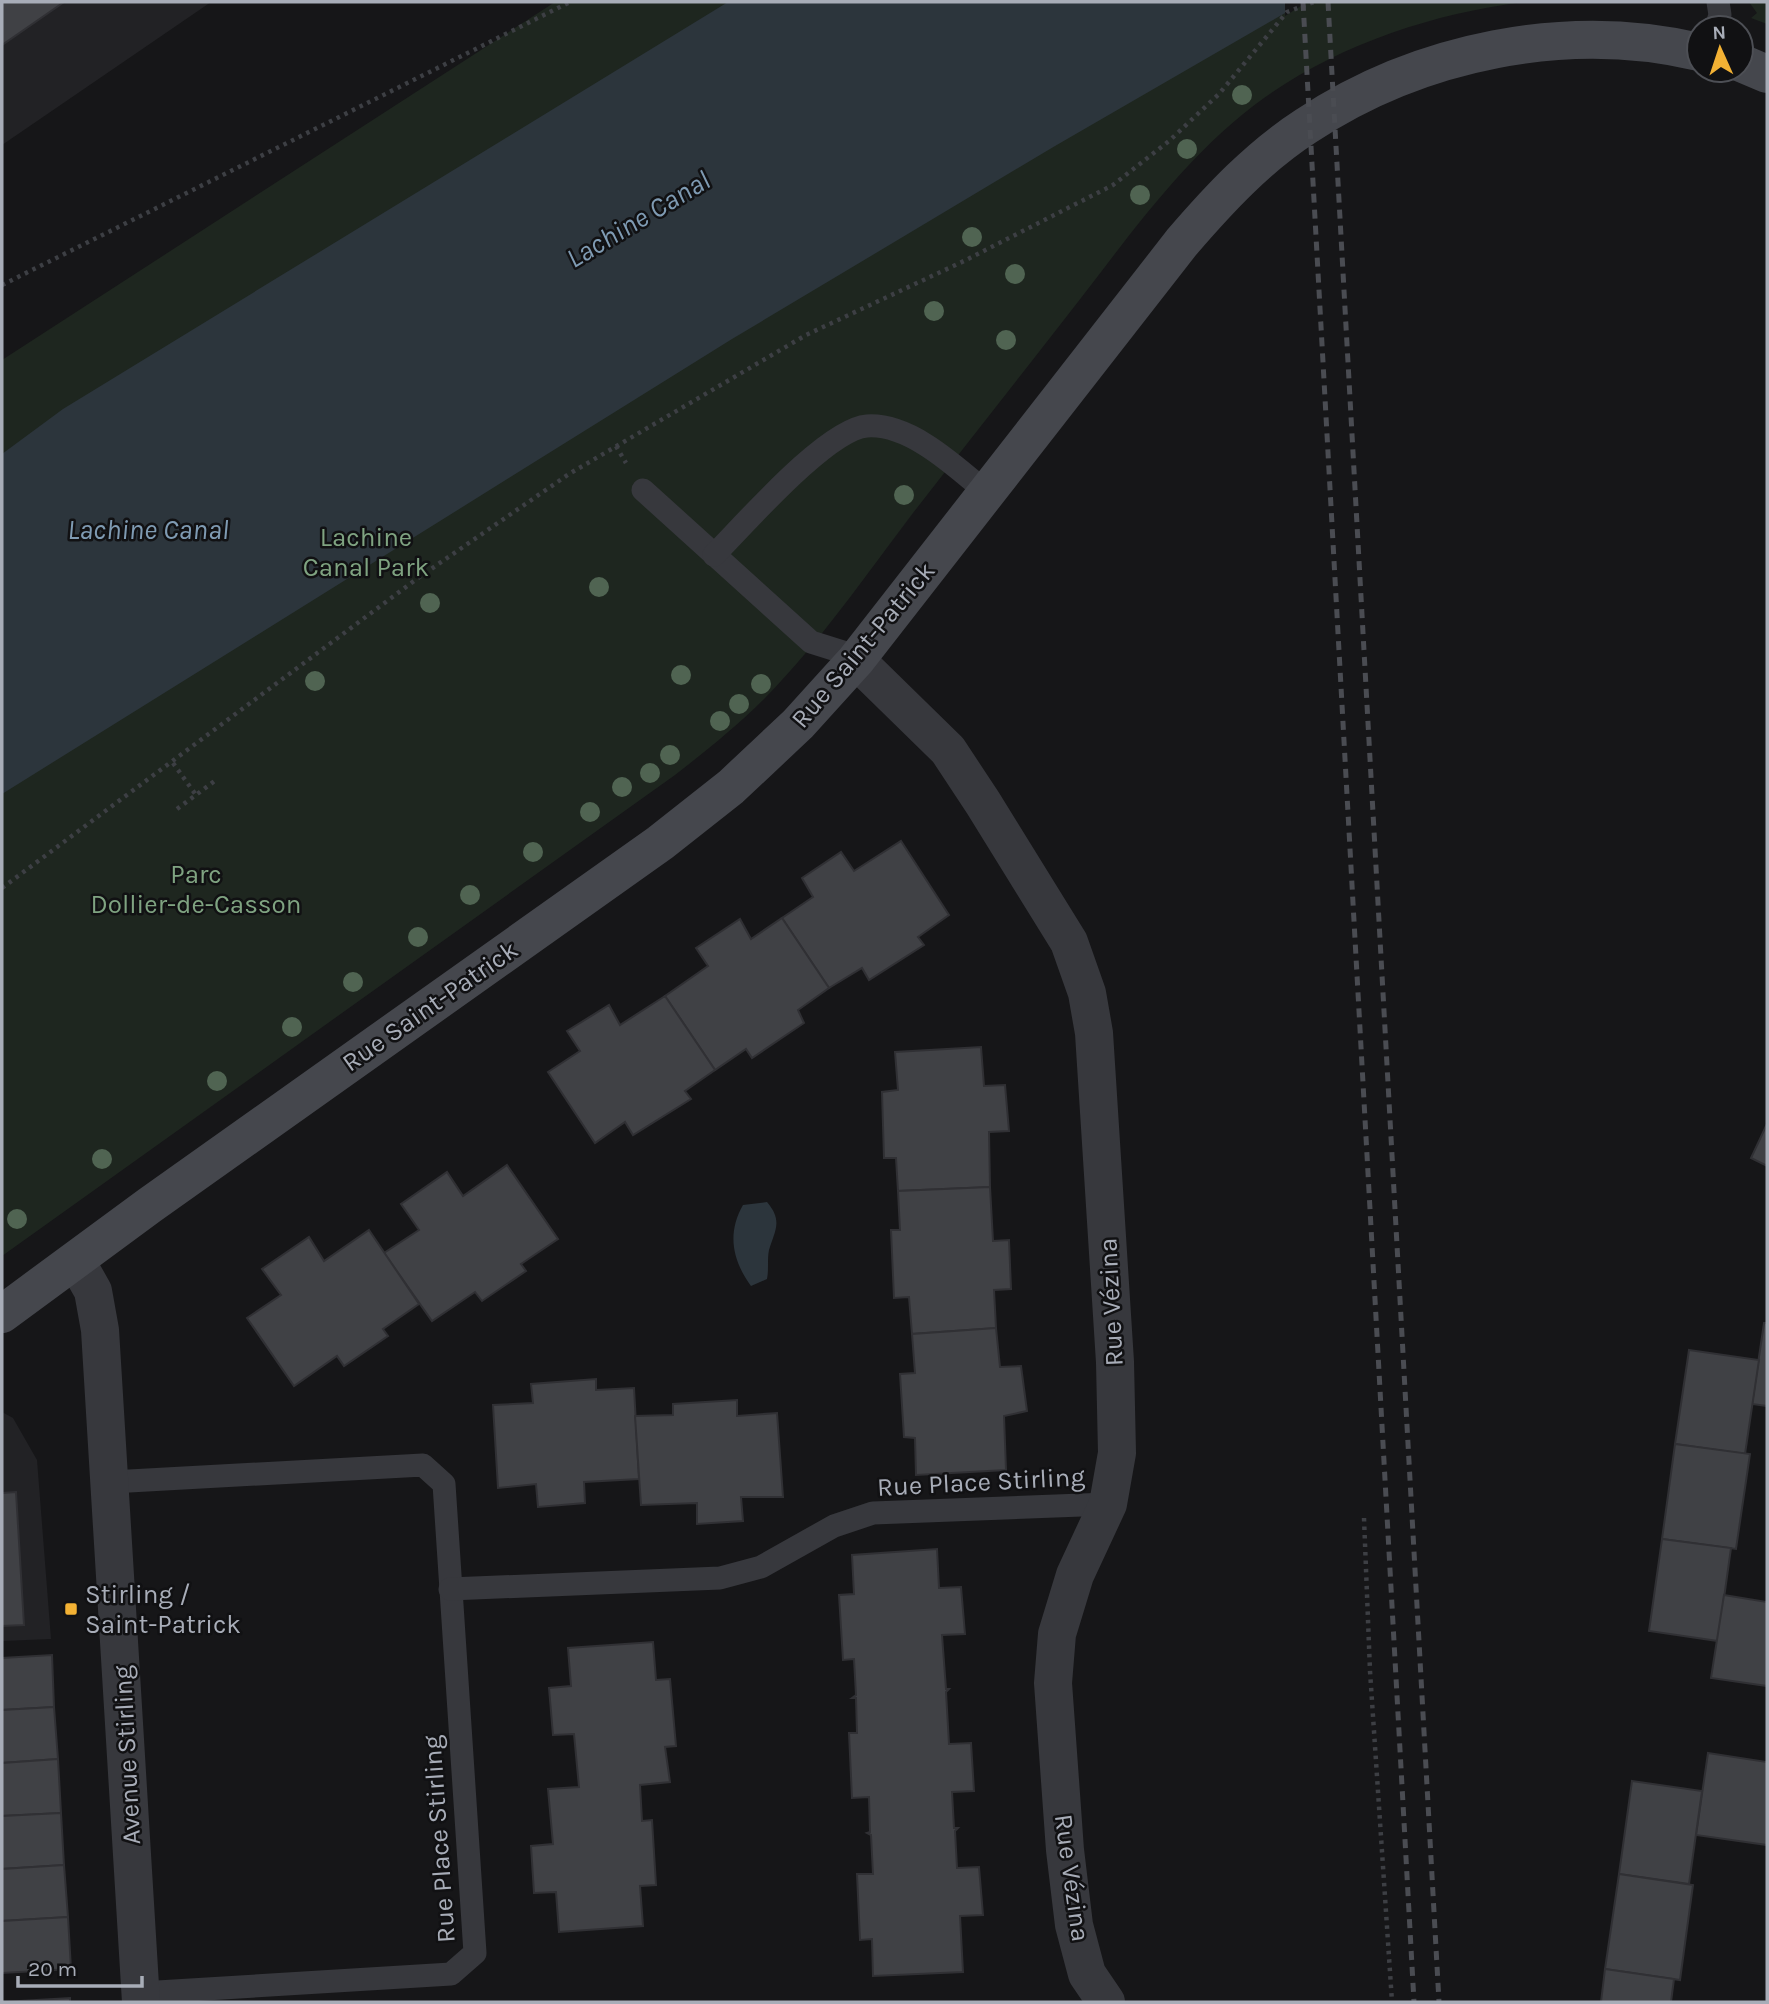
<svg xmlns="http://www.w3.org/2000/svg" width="1769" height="2004" viewBox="0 0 1769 2004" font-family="Karla,sans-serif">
<rect width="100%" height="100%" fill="#161618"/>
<g fill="#222225">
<path d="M2,2H211L2,145Z"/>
<path d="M2,1412L13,1418L37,1460L51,1639L2,1641Z"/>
</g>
<g fill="#1e261f">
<path d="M555,2H1523C1432,14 1340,44 1264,98C1191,150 1135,228 1081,298C1025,370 969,441 913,513C866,575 820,642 765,698C737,726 706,751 675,775L2,1256V360Z"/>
<path d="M1749,2H1767V24L1751,18L1757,13Z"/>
</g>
<g fill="#2c353c">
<path d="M728,2H1304L1055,146L732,339L2,794V454L63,409Z"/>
<path d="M767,1202C783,1221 775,1230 769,1250C767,1259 769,1270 767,1279L751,1286C732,1260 727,1233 743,1205Z"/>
</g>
<path fill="#161618" d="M1285,2H1307L1285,16Z"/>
<g fill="#404145" stroke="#303034" stroke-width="2">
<path d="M2,2H64L2,45Z"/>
<path d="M901,841L949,915L918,937L924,945L869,980L862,968L829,988L782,918L813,897L802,878L841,852L854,871Z"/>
<path d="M782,918L829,988L798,1010L804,1023L752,1058L746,1049L715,1070L665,996L708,966L696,948L740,919L751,939Z"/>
<path d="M665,996L715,1070L685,1091L691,1099L633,1135L625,1122L595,1143L548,1072L580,1051L567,1031L609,1005L620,1025Z"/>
<path d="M981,1047L984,1086L1005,1085L1009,1131L989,1132L990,1187L898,1191L896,1158H884L882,1092L898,1090L895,1052Z"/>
<path d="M1767,1124V1166L1751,1158Z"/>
<path d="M507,1165L558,1239L521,1264L526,1271L482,1301L475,1292L432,1321L384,1253L419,1230L401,1204L447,1172L463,1196Z"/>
<path d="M990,1187L993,1241L1009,1240L1011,1289L994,1290L996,1328L912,1334L909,1297L894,1298L891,1230H900L898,1191Z"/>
<path d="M369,1230L419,1304L383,1329L388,1336L344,1366L337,1356L294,1386L247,1318L281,1295L262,1269L309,1237L324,1261Z"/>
<path d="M1764,1323H1767V1406L1752,1404Z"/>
<path d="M996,1328L1000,1367L1021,1366L1027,1411L1004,1416L1006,1470L916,1475L915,1438L904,1437L900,1374L915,1373L912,1334Z"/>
<path d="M1689,1350L1759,1360L1745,1454L1675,1444Z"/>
<path d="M596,1379V1390L634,1388L639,1479L584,1482L585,1503L538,1507L536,1484L498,1488L493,1405L533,1403L531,1384Z"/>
<path d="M737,1400V1416L777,1413L783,1497H741L743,1521L697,1524V1503L641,1505L635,1416L673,1415V1404Z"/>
<path d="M1675,1444L1750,1454L1736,1549L1662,1539Z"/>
<path d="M16,1492L24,1625L2,1626V1493Z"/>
<path d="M1662,1539L1731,1548L1718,1641L1649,1631Z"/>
<path d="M937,1549L939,1588L961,1587L965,1634L942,1635L946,1689H949L946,1692L949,1744L971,1743L974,1791L952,1792L954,1828H958L955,1831L957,1868L979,1867L983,1915L960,1916L963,1972L873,1976L872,1939L860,1940L857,1874H873L871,1835L867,1833L870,1832L869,1797L852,1798L849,1733H857L856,1698H852L856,1695L854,1659L843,1660L839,1595L854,1594L852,1555Z"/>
<path d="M1724,1595L1767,1602V1686L1711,1678Z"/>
<path d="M653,1642L656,1680L670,1679L676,1746L665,1747L670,1782L640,1785L642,1821L652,1820L656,1885L640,1886L643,1926L559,1932L556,1892L534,1893L531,1846L553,1844L548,1789L579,1787L574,1734L553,1735L549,1688L571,1686L568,1648Z"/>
<path d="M52,1655L54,1707L2,1710V1658Z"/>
<path d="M54,1707L58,1759L2,1763V1710Z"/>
<path d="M1708,1753L1767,1762V1845L1696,1835Z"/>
<path d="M58,1759L61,1813L2,1816V1763Z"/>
<path d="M1632,1781L1702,1791L1689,1884L1619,1874Z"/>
<path d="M61,1813L64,1865L2,1869V1816Z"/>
<path d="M64,1865L68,1917L2,1921V1869Z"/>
<path d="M1619,1874L1693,1885L1680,1980L1605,1969Z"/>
<path d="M68,1917L71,1969L2,1973V1921Z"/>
<path d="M1605,1969L1674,1979L1671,2002H1601Z"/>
<path d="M70,1998V2002H2Z"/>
</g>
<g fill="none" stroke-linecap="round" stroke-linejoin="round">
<g stroke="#3d3f44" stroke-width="4.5" stroke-dasharray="3.5 5" stroke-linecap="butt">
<path d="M2,285L570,2"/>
<path d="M616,446L626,463"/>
<path d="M173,763L196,795"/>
<path d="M177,809L216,780"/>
<path d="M2,888L418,578L569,474L806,335L964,261L1113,185L1169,141L1219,94L1287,12L1314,2"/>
<path d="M1364,1518L1370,1671L1392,2002"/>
</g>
<g stroke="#37383d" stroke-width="23">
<path d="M1716,28L1720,15L1718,2"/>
<path d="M643,490L811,642L846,653L856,660"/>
<path d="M714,555C744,525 827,429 867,426C910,423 956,467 986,492"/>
<path d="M111,1482L423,1465L444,1484L475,1953L451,1974L141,1993"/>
<path d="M450,1589L720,1578L761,1567L834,1526L873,1513L1108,1504"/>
</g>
<g stroke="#37383d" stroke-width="38">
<path d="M856,660L948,750L983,803L1069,942L1087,993L1094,1033L1115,1362L1117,1453L1108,1504L1075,1575L1057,1634L1053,1683L1065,1850L1074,1925L1087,1974L1106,2002"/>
<path d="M76,1261L93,1291L100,1330L141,2002"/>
</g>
<g stroke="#45474d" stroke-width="38">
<path d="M1741,63L1767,74"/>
<path d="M2,1314L150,1205L660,843L731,787L798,724L856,660L1182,242C1219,199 1258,157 1306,126C1419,51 1567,21 1699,52"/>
</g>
<g stroke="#4a4c52" stroke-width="5" stroke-dasharray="9 7" stroke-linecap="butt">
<path d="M1303,2L1414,2002"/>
<path d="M1328,2L1439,2002"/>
</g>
</g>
<g fill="#506452">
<circle cx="1242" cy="95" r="10"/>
<circle cx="1187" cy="149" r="10"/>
<circle cx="1140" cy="195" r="10"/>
<circle cx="972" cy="237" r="10"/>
<circle cx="1015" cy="274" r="10"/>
<circle cx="934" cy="311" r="10"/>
<circle cx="1006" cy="340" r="10"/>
<circle cx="904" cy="495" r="10"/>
<circle cx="599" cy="587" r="10"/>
<circle cx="430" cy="603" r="10"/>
<circle cx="681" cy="675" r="10"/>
<circle cx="315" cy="681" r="10"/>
<circle cx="761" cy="684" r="10"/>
<circle cx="739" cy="704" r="10"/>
<circle cx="720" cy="721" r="10"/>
<circle cx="670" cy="755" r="10"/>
<circle cx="650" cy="773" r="10"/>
<circle cx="622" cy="787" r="10"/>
<circle cx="590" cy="812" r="10"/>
<circle cx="533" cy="852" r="10"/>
<circle cx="470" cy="895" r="10"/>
<circle cx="418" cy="937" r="10"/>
<circle cx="353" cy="982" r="10"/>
<circle cx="292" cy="1027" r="10"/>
<circle cx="217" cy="1081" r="10"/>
<circle cx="102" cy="1159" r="10"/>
<circle cx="17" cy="1219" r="10"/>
</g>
<rect fill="#f2b134" stroke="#111113" stroke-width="2.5" x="64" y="1602" width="14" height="14" rx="3.5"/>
<g text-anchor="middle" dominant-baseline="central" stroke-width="5" stroke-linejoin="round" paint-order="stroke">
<g font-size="26" fill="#7fa381" stroke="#111113">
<text x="366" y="537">Lachine<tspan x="366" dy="30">Canal Park</tspan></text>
<text x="196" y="874">Parc<tspan x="196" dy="30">Dollier-de-Casson</tspan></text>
</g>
<g font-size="26" fill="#a8adb8" stroke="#111113">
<text transform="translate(863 645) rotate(-50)">Rue Saint-Patrick</text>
<text transform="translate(430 1006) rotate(-35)">Rue Saint-Patrick</text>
<text transform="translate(1111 1302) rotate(-93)">Rue Vézina</text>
<text transform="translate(981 1482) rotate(-3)">Rue Place Stirling</text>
<text transform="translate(127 1755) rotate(-93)">Avenue Stirling</text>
<text transform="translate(439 1839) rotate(-94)">Rue Place Stirling</text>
<text transform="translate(1072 1878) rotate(82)">Rue Vézina</text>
</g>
<g font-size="26" fill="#a8adb8" stroke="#111113" text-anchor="start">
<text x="85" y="1594">Stirling /<tspan x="85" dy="30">Saint-Patrick</tspan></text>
</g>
<g font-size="28" font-style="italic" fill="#7f9bb3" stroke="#111113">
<text transform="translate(638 219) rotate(-31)">Lachine Canal</text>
<text x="148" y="529">Lachine Canal</text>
</g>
</g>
<rect width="1769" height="2004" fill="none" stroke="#a8adb8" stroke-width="7"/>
<g transform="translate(1720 49) rotate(357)"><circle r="33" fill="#111113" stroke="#4d4f55" stroke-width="2"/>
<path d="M0-5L12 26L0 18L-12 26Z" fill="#f2b134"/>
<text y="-10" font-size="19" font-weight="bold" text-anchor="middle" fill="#a8adb8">N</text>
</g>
<path d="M18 1976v10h124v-10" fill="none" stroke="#a8adb8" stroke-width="3.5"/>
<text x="28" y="1976" font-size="21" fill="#a8adb8" stroke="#111113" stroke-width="5" paint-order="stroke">20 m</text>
</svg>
